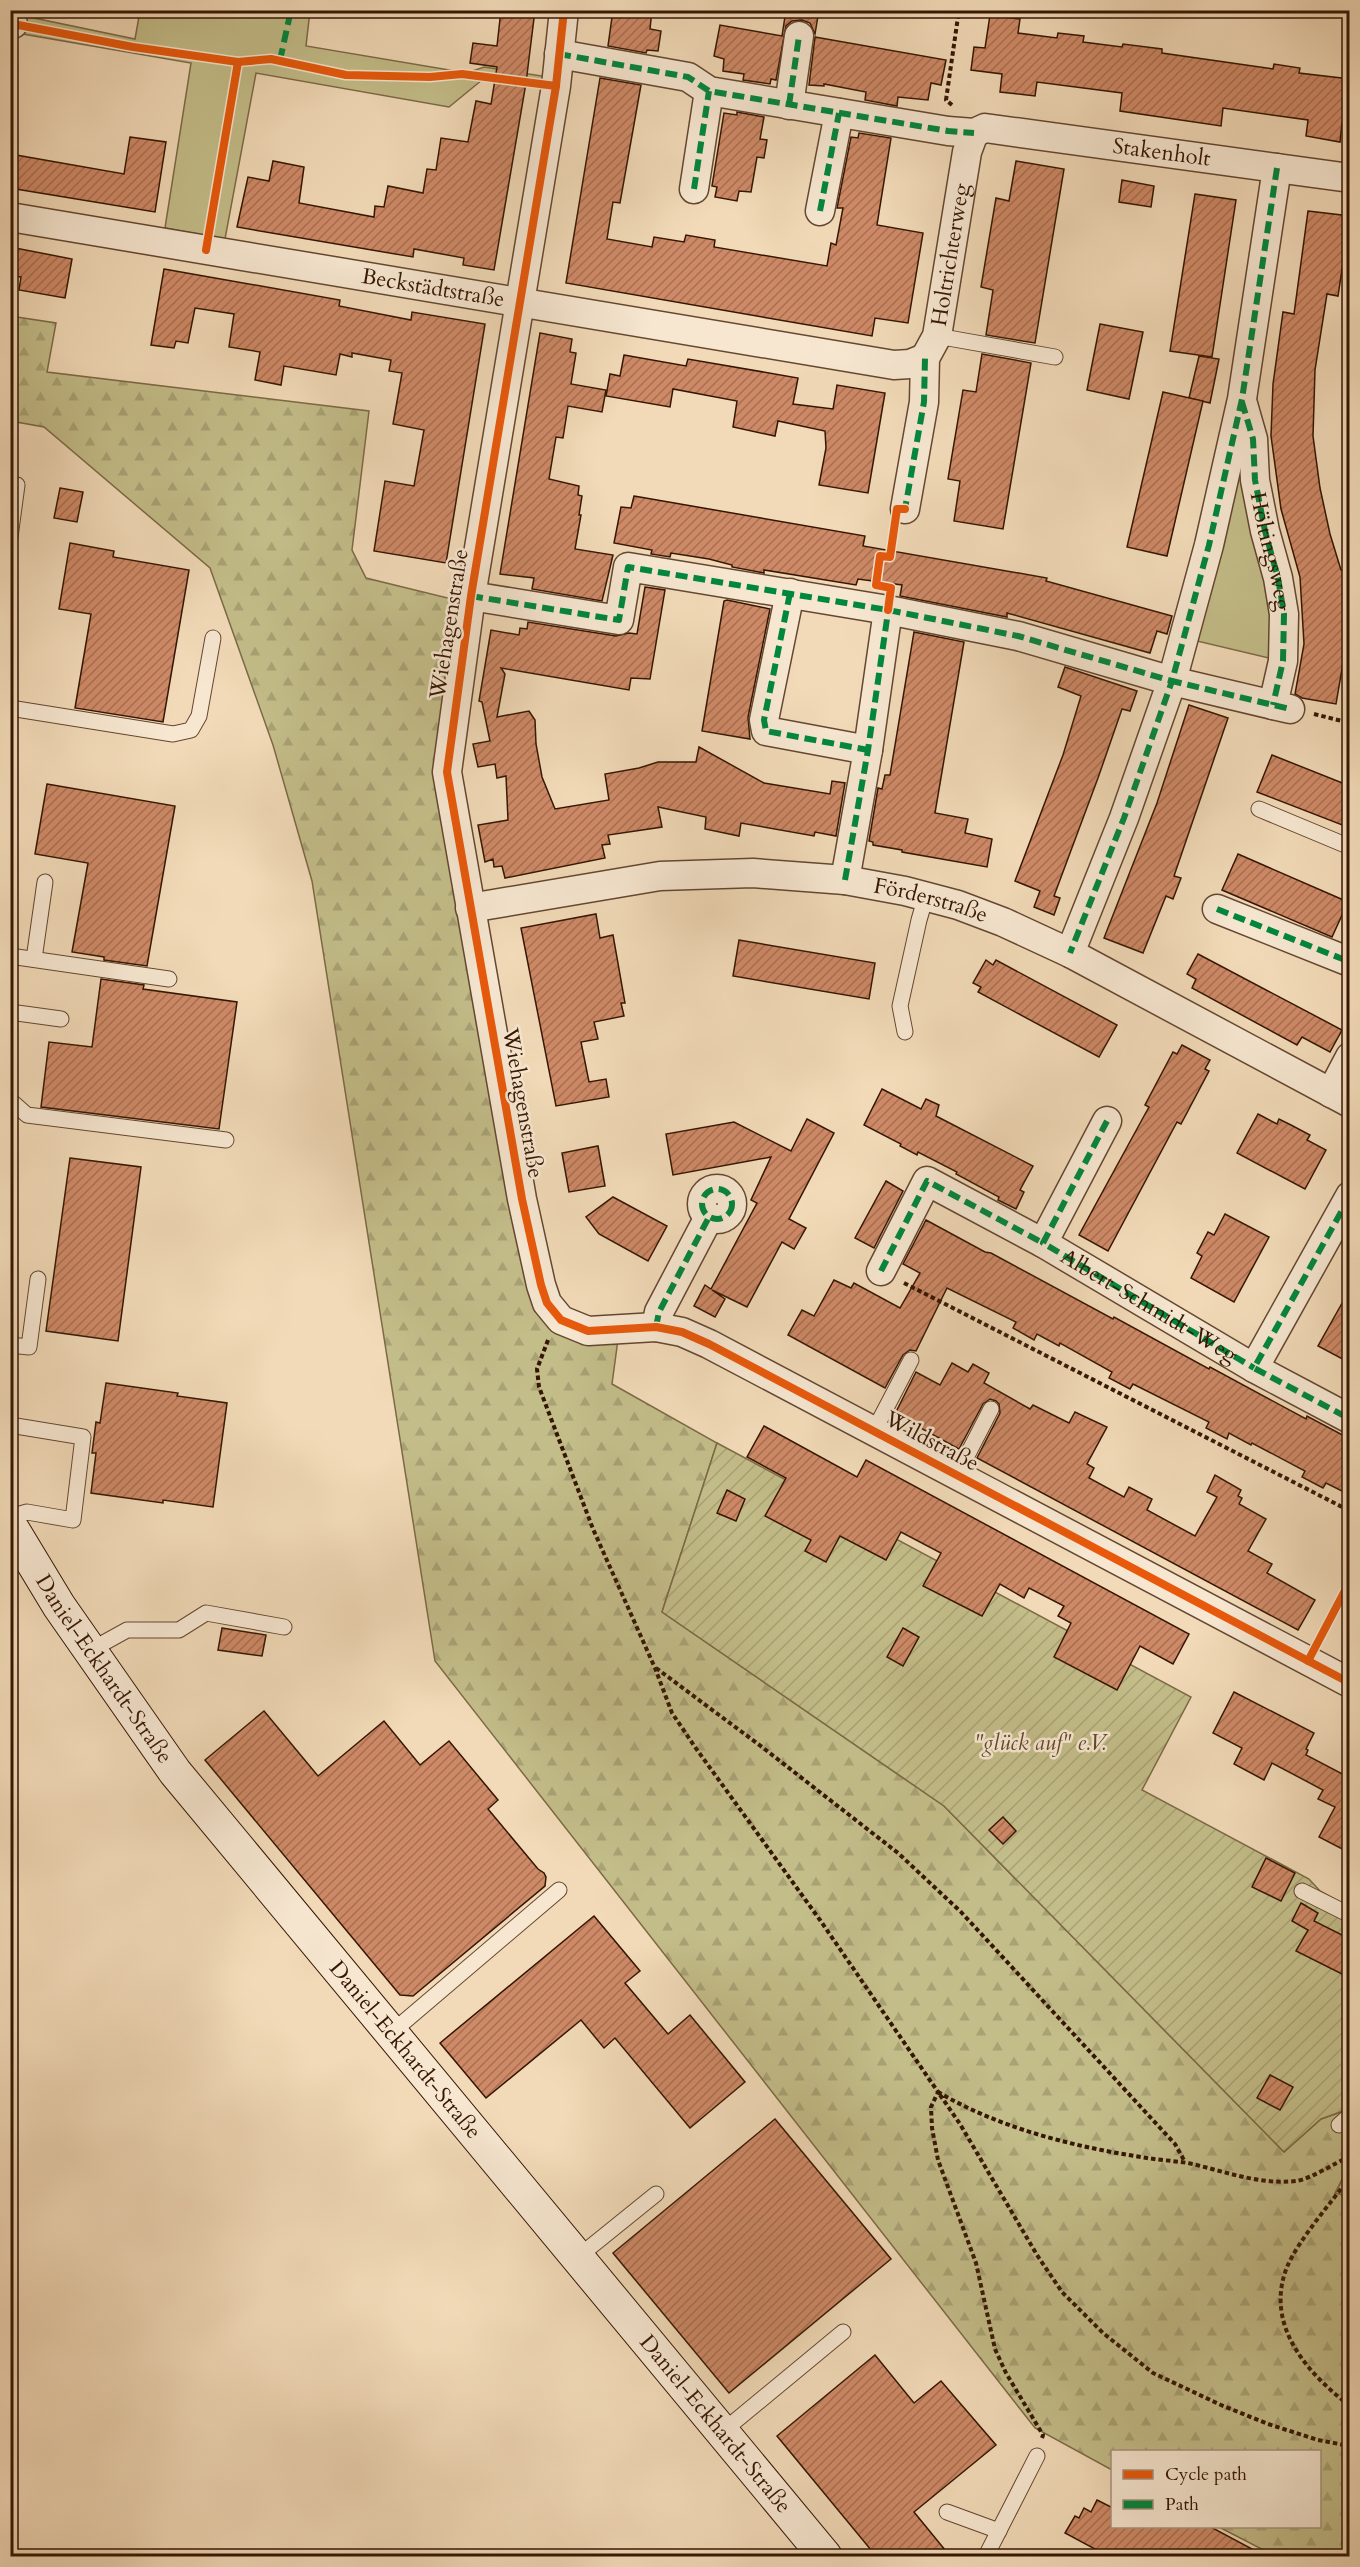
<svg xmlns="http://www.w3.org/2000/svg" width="1360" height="2567" viewBox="0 0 1360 2567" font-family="Cardo,serif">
<defs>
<pattern id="forest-firs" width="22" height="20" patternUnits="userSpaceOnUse" patternTransform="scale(1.5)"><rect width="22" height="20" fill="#c3bd89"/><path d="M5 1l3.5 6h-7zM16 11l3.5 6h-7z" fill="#a8a275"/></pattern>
<pattern id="garden-furrows" width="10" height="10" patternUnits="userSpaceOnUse" patternTransform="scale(1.5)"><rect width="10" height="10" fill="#c3bd89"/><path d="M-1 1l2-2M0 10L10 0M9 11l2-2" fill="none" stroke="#a8a275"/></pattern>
<pattern id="building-hatch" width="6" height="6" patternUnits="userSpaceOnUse" patternTransform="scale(1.5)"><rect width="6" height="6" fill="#ce8966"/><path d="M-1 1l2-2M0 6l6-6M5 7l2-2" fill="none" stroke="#a86f52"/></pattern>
</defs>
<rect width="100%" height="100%" fill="#f2dab8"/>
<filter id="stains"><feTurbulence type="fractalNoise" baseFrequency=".00333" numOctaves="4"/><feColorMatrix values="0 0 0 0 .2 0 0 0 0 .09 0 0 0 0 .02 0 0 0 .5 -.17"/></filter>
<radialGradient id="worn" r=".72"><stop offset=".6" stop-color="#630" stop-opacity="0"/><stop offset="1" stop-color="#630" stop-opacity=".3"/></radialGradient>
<g fill="#c3bd89" stroke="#7c6a46" stroke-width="1.5">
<path d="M140,11H310L306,46L467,73L484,67L555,78L553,89L482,80L449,107L256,73L225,239L165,228L191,63L23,34L24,16L135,39Z"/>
<path d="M1242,459L1268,559L1273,659L1197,641Z"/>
<path d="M1349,2166V2197L1335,2194Z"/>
</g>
<path fill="url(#forest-firs)" stroke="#7c6a46" stroke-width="1.5" d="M10,316L56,323L47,372L369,411L352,550L366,578L456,600L445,716L545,1305L619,1332L612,1384L717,1443L662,1612L944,1806L1284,2152L1321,2119L1349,2109V2166L1335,2193L1350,2197L1349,2556H1275L1219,2527L1320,2526V2452H1112V2470L1035,2428L435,1661L312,881L273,745L210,568L44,427L11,421Z"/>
<path fill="url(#garden-furrows)" stroke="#7c6a46" stroke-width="1.5" d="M717,1443L1191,1697L1142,1790L1309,1879L1320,1891L1349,1907V2109L1321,2119L1284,2152L944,1806L662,1612Z"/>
<g fill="url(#building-hatch)" stroke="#351603" stroke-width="1.5">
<path d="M501,10H535L526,83L494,270L463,265L464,258L414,249L413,257L237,227L248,177L269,181L273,161L304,167L299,203L374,217L375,206L384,207L388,186L423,193L427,169L436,170L441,138L468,142L476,101L491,104L497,67L470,63L473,43L497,46Z"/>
<path d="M613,10H652L650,29L661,31L658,51L647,50L646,53L608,46Z"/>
<path d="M786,10H819L815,34L810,23L802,20L792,21L786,26L776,80L771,79L770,84L743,80L744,74L723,71L724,59L714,56L720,25L782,36Z"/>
<path d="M990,15L1020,19L1018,33L1057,38L1058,33L1084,36L1083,42L1122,47L1123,44L1162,49V53L1273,69L1274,64L1300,68L1299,73L1350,79V124L1342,123L1340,142L1306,136L1308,120L1223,108L1221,126L1120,111L1122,93L1037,82L1035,96L1000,92L1002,74L971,70L974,47L985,48Z"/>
<path d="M815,37L946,60L941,85L931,83L928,100L898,97L897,106L865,100L866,92L824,84V86L809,85Z"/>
<path d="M600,78L641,85L620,203L613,202L607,239L652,247L654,237L684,242L686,235L715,240L714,247L827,266L831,243L836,245L843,208H837L851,137L858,138L859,133L891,138L877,225L923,233L908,323L875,318L872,336L566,283Z"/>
<path d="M737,112L764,117L760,139L767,140L764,158L757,157L751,192L739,191L737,201L715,197L717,187L712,186L724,113L737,115Z"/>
<path d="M130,137L166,142L155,212L10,188V154L124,174Z"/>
<path d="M1016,161L1064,169L1035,343L986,335L993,290L981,287L983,275L996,198L1009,201Z"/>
<path d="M1122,180L1154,186L1151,207L1119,202Z"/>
<path d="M1195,194L1236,200L1212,357L1170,351Z"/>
<path d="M1308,211L1350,216L1338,296L1327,294L1315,370L1313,436L1320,488L1330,534L1341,570L1350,569V646H1346L1336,704L1302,698L1295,694L1304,644L1300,577L1281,509L1271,436L1273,384L1283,312L1294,314Z"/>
<path d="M10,247L72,259L65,298L19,290L21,277L10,276Z"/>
<path d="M164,269L340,300L339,306L411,320L412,312L485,324L446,563L374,551L385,481L414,486L424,430L393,424L402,373L389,371L391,360L352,353V357L340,354L336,375L284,366L281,385L255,380L260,352L229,347L234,314L195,308L188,343L176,341L174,348L151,345Z"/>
<path d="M1100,324L1143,332L1129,399L1087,390Z"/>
<path d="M540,333L572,339L570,352L576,353L571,384L606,390L602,412L568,406L563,438L556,437L549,479L579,486L578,495L582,496L579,515H581L575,549L613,555L602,601L532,589L534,578L500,574Z"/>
<path d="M982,354L1031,363L1003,529L954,521L960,481L948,479L963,390L976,392Z"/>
<path d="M624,355L686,366L688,359L798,378L793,404L833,409L837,385L885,393L868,493L819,485L826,448L825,431L778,421L775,436L733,427L737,401L673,389L670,407L606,396L610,374L620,376Z"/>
<path d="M1199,356L1219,359L1210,403L1189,398Z"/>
<path d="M1163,392L1203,401L1167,556L1127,547Z"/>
<path d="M60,488L83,492L77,522L54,518Z"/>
<path d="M634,496L865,536L863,546L1047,578L1046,581L1172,616L1167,634L1157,631L1150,653L1007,613V617L900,596L902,585L858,579L856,585L764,570V573L732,567V565L709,559L671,553L670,557L651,554L652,550L614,543L621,507L631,508Z"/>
<path d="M70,543L114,551L113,557L189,570L163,722L75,708L91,614L59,609Z"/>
<path d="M645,587L665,590L650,679L631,678L629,690L501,668L505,674L497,717L529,711L535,720L536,744L542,777L555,809L609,800L605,774L639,768L658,762H696L699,747L764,783L830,794L832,781L845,783L836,836L815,832L814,836L741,823L739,836L705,829L706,817L658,807L662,827L608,835L610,844L602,845L605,858L505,878L502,866L494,867L493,859L485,862L478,825L508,820L506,776L497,778L495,764L478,767L473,744L490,741L482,702L479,701L491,630L519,635L520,628L527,629L528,622L616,636L629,633L637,634Z"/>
<path d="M727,600L770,609L748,717L750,739L702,731L724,601Z"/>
<path d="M914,632L964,642L935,813L968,819L965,833L992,839L987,867L902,852V850L873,845V842L869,841L878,788L882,789L885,775H890Z"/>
<path d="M1065,667L1137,691L1130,711L1122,709L1098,778L1054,896L1060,898L1054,915L1034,907L1040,891L1015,881L1063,755L1081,696L1058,687Z"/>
<path d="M1189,705L1228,718L1174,876L1181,878L1173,899L1166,896L1143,953L1104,938L1157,803Z"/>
<path d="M1272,755L1350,786V828L1257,792Z"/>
<path d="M47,784L175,806L147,966L104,960V957L72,952L88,863L35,854Z"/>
<path d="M1238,854L1348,902L1332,937L1222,890Z"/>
<path d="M596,914L600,938L613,935L625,1003H621L624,1016L594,1022L598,1039L581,1042L589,1082L606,1079L609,1097L556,1106L521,928Z"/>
<path d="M739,940L875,963L869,999L733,976Z"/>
<path d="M1198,954L1342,1030L1330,1052L1302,1037L1297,1045L1192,988L1196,979L1187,974Z"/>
<path d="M986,960L993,965L996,960L1117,1025L1099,1057L978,992L981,987L973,983Z"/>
<path d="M101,979L144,985L143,989L237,1002L219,1129L41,1107L49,1042L92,1047Z"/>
<path d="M1182,1045L1210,1060L1205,1069L1209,1071L1181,1124L1177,1122L1108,1251L1079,1235L1144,1116L1149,1107L1145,1105L1173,1052L1177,1054Z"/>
<path d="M882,1089L921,1109L926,1099L939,1105L936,1116L1033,1166L1020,1190L1024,1192L1016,1209L998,1200L999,1197L956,1174L957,1172L918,1152L917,1155L900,1146L901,1144L864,1125Z"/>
<path d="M1258,1114L1277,1124L1279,1119L1291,1125L1310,1135L1307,1140L1326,1150L1305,1189L1237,1153Z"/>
<path d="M807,1119L834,1133L789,1219L806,1228L794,1249L782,1242L747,1307L712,1290L725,1299L715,1317L694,1306L705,1285L711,1289L757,1203L751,1200L771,1157L673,1175L666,1134L734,1122L791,1151Z"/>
<path d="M598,1146L605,1186L569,1192L562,1153Z"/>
<path d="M70,1158L141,1167L118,1341L46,1331Z"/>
<path d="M886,1181L903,1191L874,1248L855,1238Z"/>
<path d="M613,1197L667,1226L648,1261L599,1234L586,1217Z"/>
<path d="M1225,1214L1269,1237L1234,1302L1191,1278L1202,1256L1197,1253L1208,1232L1214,1235Z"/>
<path d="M926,1220L985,1252L991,1253L1113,1319L1114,1317L1209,1369L1210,1367L1306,1419L1307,1416L1350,1439V1495L1326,1483L1323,1488L1302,1477L1305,1471L1252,1443L1251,1445L1229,1433L1227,1439L1206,1428L1209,1422L1133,1384L1130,1389L1109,1378L1112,1372L1060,1343L1059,1346L1037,1334L1034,1340L1013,1328L1016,1322L947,1288L916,1351L910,1350L903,1355L885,1388L788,1335L802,1310L814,1316L834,1280L851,1288L854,1283L900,1308L920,1273L903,1264Z"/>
<path d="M1350,1289V1363L1318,1346Z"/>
<path d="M952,1363L968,1372L973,1364L989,1373L984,1383L1030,1409L1033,1405L1069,1423L1075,1412L1107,1427L1087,1464L1094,1468L1089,1478L1124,1497L1129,1487L1152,1499L1147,1510L1195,1536L1217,1497L1207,1492L1215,1475L1241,1490L1238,1496L1242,1498L1239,1504L1266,1519L1248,1551L1272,1564L1267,1573L1315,1600L1298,1630L977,1458L1000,1413L999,1404L996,1401L990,1399L983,1404L959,1449L895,1414L916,1372L940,1385Z"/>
<path d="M106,1383L178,1393L177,1396L227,1403L213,1507L163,1500V1503L91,1493L96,1453H92L96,1422L100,1423Z"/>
<path d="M764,1426L857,1477L866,1460L1189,1634L1173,1664L1140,1646L1117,1690L1054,1657L1071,1623L1058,1616L1064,1606L1029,1588L1024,1598L1000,1584L982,1616L923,1586L941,1553L901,1532L886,1560L840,1536L826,1562L805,1551L811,1540L765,1516L786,1478L747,1457Z"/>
<path d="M727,1490L745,1499L736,1521L717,1513Z"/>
<path d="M222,1628L266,1635L262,1656L218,1650Z"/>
<path d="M903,1628L919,1637L903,1666L887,1657Z"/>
<path d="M1234,1692L1314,1733L1306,1749L1308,1750L1306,1755L1350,1778V1853L1319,1837L1335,1807L1318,1799L1323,1790L1272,1763L1264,1780L1234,1764L1242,1748L1213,1733Z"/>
<path d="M264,1711L318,1776L384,1721L420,1765L449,1741L498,1800L488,1809L538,1869L544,1873L546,1877L545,1886L413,1996L400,1995L205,1760Z"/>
<path d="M1003,1817L1016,1831L1003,1844L989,1830Z"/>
<path d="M1266,1858L1295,1873L1281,1901L1252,1887Z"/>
<path d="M1301,1903L1318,1913L1314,1921L1350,1939V1978L1296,1951L1308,1930L1292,1921Z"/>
<path d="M594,1916L640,1971L625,1983L668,2034L690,2015L745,2082L690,2128L615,2038L604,2048L581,2020L486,2098L440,2043Z"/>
<path d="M1270,2075L1293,2087L1280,2110L1257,2098Z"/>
<path d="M775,2119L891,2259L729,2393L613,2253Z"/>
<path d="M875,2355L914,2403L941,2381L996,2445L914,2512L950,2556H876L777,2436Z"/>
<path d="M1097,2500L1113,2508V2526H1209L1265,2556H1108L1065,2533L1075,2516L1079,2518L1084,2508L1091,2512Z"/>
</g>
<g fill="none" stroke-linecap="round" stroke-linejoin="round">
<g stroke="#644730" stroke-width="17">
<g id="lane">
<path d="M937,336L1055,357"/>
<path d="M10,484L17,485L10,537"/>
<path d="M10,708L173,734L191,730L199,716L213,638"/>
<path d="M1259,809L1350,847"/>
<path d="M10,956L169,979"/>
<path d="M34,959L45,882"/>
<path d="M10,1012L61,1019"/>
<path d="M905,1032L900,1006L919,920L926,896"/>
<path d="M10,1100L27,1115L226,1140"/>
<path d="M10,1345L29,1347L38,1279"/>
<path d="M10,1425L83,1437L73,1520L27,1512L10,1517"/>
<path d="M874,1431L911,1360"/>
<path d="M957,1475L991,1409"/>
<path d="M89,1651L127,1630H179L206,1613L284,1627"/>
<path d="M1302,1891L1350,1915"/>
<path d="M391,2033L559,1890"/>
<path d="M1339,2125L1350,2115"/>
<path d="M578,2257L656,2194"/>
<path d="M722,2432L843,2332"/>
<path d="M947,2512L999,2531"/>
<path d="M986,2556L1037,2456"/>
</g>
</g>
<g stroke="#644730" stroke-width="31">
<g id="street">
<path d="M564,10L556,86L471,596L447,772L522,1199L541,1285L547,1303L561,1320L588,1331L656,1327L682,1332L709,1344L1350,1683"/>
<path d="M10,23L13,24"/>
<path id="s1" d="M559,54L688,77L709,91L948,131L974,133L985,128L1350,178"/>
<path d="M789,105L799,36"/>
<path d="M1277,168L1242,399L1209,545L1172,681L1290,709"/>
<path d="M694,189L709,91"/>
<path d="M820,211L839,113"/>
<path id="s2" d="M10,217L894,365L910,364L925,358"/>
<path d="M1243,404L1253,439L1255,480L1265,531L1278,578L1284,614L1283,661L1273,705"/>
<path id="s3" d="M905,509L924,402L925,358L937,336L967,152L974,133"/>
<path d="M790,593L764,720L766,731L868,750"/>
<path d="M471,596L619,620L628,567L888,610L1018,636L1172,681L1124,818L1070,953"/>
<path d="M845,880L868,750L888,610"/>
<path id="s4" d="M470,908L660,876L753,873L845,880L905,891L958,905L1003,922L1070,953L1350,1103"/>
<path d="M1217,909L1350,962"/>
<path d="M1331,1093L1350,1057"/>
<path d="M1107,1121L1043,1243L1254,1368"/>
<circle cx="717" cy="1204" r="15"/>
<path d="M1350,1196L1254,1368L1350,1419"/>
<path d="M881,1271L927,1181L1043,1243"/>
<path d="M656,1327L659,1312L709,1217"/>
</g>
</g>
<g stroke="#351603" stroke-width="35">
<g id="secondary">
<path id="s5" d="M10,1525L59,1606L175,1772L825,2556"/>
</g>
</g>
<g stroke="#351603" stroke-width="4" stroke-dasharray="4.5 3" stroke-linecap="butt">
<path d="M952,105L946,100L959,10"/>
<path d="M1314,714L1350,723"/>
<path d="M904,1283L1350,1511"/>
<path d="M548,1340L537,1369L539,1387L593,1529L655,1668L672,1713L695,1747L820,1920L938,2092L931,2107L932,2128L938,2160L976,2263L995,2349L1006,2373L1043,2435L1042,2438"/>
<path d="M656,1668L762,1747L898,1853L961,1912L1175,2144L1185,2162"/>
<path d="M1350,2156C1335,2163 1311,2179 1296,2181C1258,2185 1224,2171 1188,2163C1174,2161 1160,2160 1147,2158C1075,2147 1001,2129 938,2092L960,2124L1037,2255L1062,2292L1103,2333L1153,2373L1221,2405L1268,2424L1318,2440L1350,2446"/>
<path d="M1350,2177C1331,2203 1299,2239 1287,2267C1264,2325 1307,2373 1350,2406"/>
</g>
<use href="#lane" stroke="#f7e7d1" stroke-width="15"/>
<use href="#street" stroke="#f7e7d1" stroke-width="28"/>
<use href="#secondary" stroke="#f7e7d1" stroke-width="33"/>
<g stroke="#00873e" stroke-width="6" stroke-dasharray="12 6" stroke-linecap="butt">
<path d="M559,54L688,77L709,91L948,131L974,133"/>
<path d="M280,60L291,10"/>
<path d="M789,105L799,36"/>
<path d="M1277,168L1242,399L1209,545L1172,681L1290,709"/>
<path d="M694,189L709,91"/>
<path d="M820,211L839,113"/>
<path id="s6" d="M1242,402L1253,439L1255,480L1265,531L1278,578L1284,614L1283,661L1273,705"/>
<path d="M901,509H905L924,402L925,358"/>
<path d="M790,593L764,720L766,731L868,750"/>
<path d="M471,596L619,620L628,567L888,610L1018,636L1172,681L1124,818L1070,953"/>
<path d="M845,880L868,750L889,605"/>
<path d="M1217,909L1350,962"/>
<path id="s7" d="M1107,1121L1043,1243L1254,1368"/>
<circle cx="717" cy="1204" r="15"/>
<path d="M1350,1196L1254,1368L1350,1419"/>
<path d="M881,1271L927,1181L1043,1243"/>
<path d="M656,1327L659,1312L709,1217"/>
</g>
<g stroke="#f7e7d1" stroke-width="11">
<g id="cycleway">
<path d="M564,10L556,86L471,596L447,772L522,1199L541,1285L547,1303L561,1320L588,1331L656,1327L682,1332L709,1344L1350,1683"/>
<path d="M13,24L133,47L238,62L271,59L346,75L430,77L462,74L556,86"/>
<path d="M206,250L238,62"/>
<path d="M888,610L891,588L876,585L880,556L890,557L897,509H905"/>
<path d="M1308,1661L1350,1581"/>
</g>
</g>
<use href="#cycleway" stroke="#e8590c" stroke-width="8"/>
</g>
<g text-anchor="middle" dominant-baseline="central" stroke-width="5" stroke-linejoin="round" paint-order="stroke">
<g font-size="22" fill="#351603" stroke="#f7e7d1">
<text stroke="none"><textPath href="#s1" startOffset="615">Stakenholt</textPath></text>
<text stroke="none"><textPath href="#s3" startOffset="260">Holtrichterweg</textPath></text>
<text stroke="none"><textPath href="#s2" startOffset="429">Beckstädtstraße</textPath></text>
<text stroke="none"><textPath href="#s6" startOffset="153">Höltingsweg</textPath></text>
<text transform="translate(449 624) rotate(-81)">Wiehagenstraße</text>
<text stroke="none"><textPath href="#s4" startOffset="466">Förderstraße</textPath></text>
<text transform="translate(523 1103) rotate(80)">Wiehagenstraße</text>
<text stroke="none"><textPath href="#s7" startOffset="261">Albert-Schmidt-Weg</textPath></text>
<text transform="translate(932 1441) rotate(28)">Wildstraße</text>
<text stroke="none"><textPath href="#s5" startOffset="172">Daniel-Eckhardt-Straße</textPath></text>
<text stroke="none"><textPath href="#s5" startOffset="658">Daniel-Eckhardt-Straße</textPath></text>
<text stroke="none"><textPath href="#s5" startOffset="1144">Daniel-Eckhardt-Straße</textPath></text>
</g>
<g font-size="22" font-style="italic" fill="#60482b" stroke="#f7e7d1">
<text x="1040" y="1743">"glück auf" e.V.</text>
</g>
</g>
<rect width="1360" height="2567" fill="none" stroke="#f2dab8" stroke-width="36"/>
<rect x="12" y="12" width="1336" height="2543" fill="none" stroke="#351603" stroke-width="3"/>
<rect x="18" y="18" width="1324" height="2531" fill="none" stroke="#351603" stroke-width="1.5"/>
<rect x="1111" y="2450" width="210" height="78" fill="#f7e7d1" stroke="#a9937f" stroke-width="1.5"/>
<rect x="1123" y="2470" width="30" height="9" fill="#e8590c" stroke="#a9937f" stroke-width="1.5"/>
<text x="1165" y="2480" font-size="18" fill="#351603">Cycle path</text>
<rect x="1123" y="2500" width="30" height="9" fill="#00873e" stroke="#a9937f" stroke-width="1.5"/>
<text x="1165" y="2510" font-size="18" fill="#351603">Path</text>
<rect width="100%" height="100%" filter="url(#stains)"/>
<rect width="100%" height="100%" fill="url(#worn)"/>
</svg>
